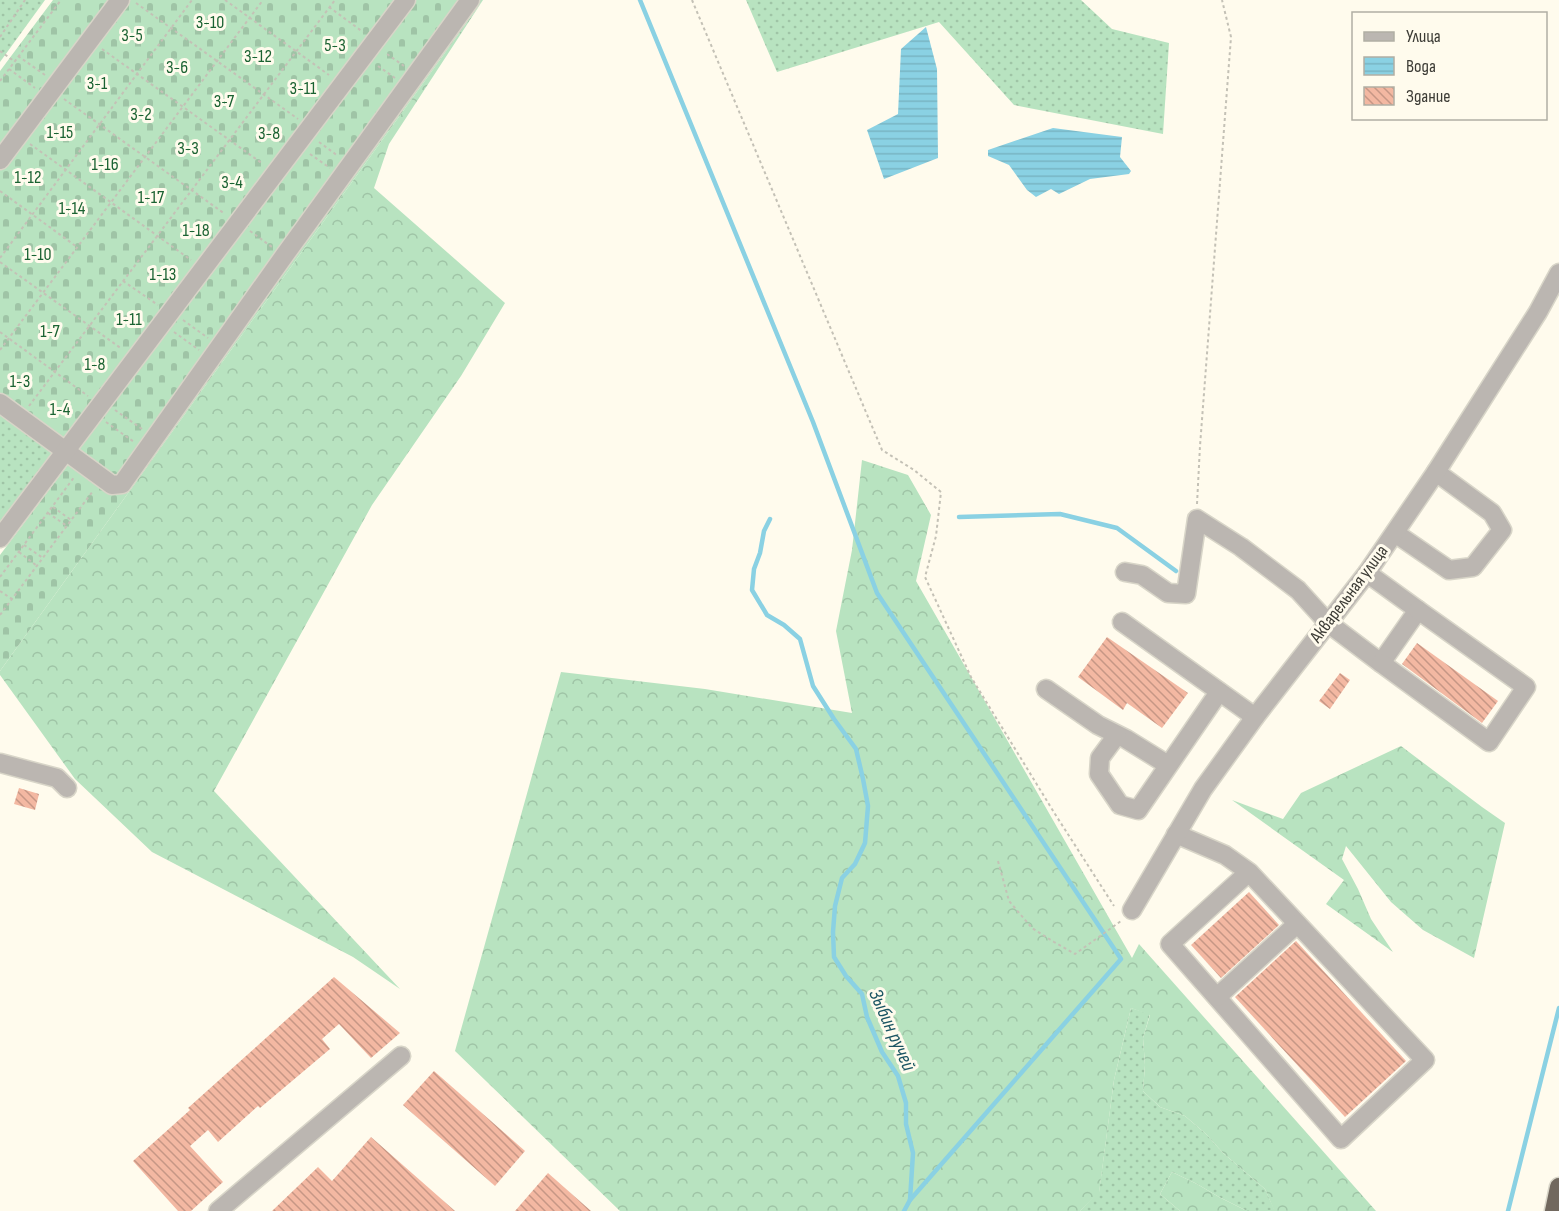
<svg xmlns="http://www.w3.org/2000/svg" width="1559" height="1211" viewBox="0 0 1559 1211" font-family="'Sofia Sans Condensed',sans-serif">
<defs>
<pattern id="grass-dots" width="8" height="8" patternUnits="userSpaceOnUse" patternTransform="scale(1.5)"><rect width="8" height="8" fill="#b8e3c0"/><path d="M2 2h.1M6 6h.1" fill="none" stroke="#9fc4a6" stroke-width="1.8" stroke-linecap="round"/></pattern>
<pattern id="forest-crowns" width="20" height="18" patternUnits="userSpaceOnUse" patternTransform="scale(1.5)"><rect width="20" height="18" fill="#b8e3c0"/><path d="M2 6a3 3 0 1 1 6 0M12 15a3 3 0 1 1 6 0" fill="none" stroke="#9fc4a6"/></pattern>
<pattern id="cemetery-stones" width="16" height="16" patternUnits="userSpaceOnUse" patternTransform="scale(1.5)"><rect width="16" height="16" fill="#b8e3c0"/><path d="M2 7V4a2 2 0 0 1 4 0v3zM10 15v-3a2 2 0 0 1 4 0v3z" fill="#9fc4a6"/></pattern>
<pattern id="water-rules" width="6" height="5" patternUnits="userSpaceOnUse" patternTransform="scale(1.5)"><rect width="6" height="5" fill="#8ad1e3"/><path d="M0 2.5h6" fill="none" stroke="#78b4c3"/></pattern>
<pattern id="building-back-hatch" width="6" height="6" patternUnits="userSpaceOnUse" patternTransform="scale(1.5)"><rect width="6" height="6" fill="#f3b8a2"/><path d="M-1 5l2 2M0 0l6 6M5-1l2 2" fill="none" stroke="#c69785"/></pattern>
</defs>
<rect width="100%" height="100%" fill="#fffbed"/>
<g fill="url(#grass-dots)">
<path d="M0,0H45L0,62Z"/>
<path d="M746,0H1081L1112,29L1169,43L1163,134L1014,105L939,22L777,72Z"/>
<path d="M0,411L57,453L0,529Z"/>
<path d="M1131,1008L1150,1014L1143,1038L1145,1065L1143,1091L1160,1107L1185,1116L1206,1134L1223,1153L1265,1189L1275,1211L1245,1210L1219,1197L1197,1184L1172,1172L1160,1194L1180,1211H1080L1099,1192L1114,1080Z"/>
</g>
<g fill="url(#forest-crowns)">
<path d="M483,0L389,144L374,188L505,303L461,376L372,505L214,791L400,989L353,957L152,852L75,779L0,675V671Z"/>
<path d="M862,460L908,475L931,515L916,581L1132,958L1139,944L1376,1211H1180L1160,1194L1172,1172L1197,1184L1219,1197L1245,1210H1274L1265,1189L1223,1153L1206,1134L1185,1116L1160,1107L1143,1091L1145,1065L1143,1038L1150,1015L1131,1008L1114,1080L1099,1193L1080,1211H620L455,1051L561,672L705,689L852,713L836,631L852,550Z"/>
<path d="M1401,746L1482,807L1505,823L1474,958L1423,930L1391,902L1346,846L1342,859L1358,889L1371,919L1393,952L1326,904L1344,880L1232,800L1283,819L1301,793Z"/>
</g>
<path fill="url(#cemetery-stones)" d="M53,0H483L0,671V555L76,454L0,397V71Z"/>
<g fill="url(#water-rules)">
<path d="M926,27L937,69L938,158L884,179L867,130L898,114L901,49Z"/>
<path d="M1053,128L1122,137L1120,157L1131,171L1129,174L1090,179L1059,194L1051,189L1036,197L1027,190L1009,165L988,156V150Z"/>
</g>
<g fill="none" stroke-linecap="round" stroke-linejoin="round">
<g stroke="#8ad1e3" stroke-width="4.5">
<path d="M640,0L813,422L877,593L1121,959L910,1200"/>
<path d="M959,517L1060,514L1117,528L1176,571"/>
<path d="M770,519L764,531L760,553L754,569L752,590L767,615L784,625L800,639L813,686L834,719L856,749L863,779L868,806L865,843L855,864L842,878L835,906L833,932L834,957L846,976L862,994L867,1017L882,1052L898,1076L906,1103V1124L913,1153L910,1200L904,1211"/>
<path d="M1508,1211L1559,1008"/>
</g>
</g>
<g fill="url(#building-back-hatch)">
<path d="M1107,637L1188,693L1162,728L1127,703L1123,710L1078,677Z"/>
<path d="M1417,643L1498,701L1482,723L1402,664Z"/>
<path d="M1340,673L1350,680L1330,709L1319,701Z"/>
<path d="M19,788L39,794L35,810L14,804Z"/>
<path d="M1249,892L1279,925L1221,978L1191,945Z"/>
<path d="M1296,941L1406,1061L1345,1117L1235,997Z"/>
<path d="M334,977L400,1033L371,1058L339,1024L322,1039L330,1049L260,1108L258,1106L218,1142L208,1130L190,1146L223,1182L191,1211H178L133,1161L190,1110L188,1108Z"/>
<path d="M434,1071L525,1151L495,1186L403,1105Z"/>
<path d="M371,1137L455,1211H272L318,1167L332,1181Z"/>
<path d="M548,1173L591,1211H515Z"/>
</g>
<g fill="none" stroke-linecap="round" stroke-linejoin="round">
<g stroke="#d8d5c8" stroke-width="21">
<g id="minor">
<path d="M0,160L120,0"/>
<path d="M0,403L112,485L122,484L284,256L470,0"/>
<path d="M1395,533L1449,570L1473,567L1502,530L1492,513L1436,472"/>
<path d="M0,538L406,0"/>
<path d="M1125,572L1142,575L1168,593L1186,594L1197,519L1241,547L1298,590L1328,623L1381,663L1418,610L1367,573"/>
<path d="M1122,622L1255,717"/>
<path d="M1381,663L1489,742L1526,687L1418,610"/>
<path d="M1046,689L1098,725L1126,739L1168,765"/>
<path d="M1117,735L1100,758L1099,774L1120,805L1138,810L1219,692"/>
<path d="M0,763L57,778L67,788"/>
<path d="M1176,834L1225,855L1249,872L1425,1060L1341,1139L1170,944L1249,872"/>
<path d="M1132,910L1203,789L1255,717L1367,573L1436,472L1538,312L1559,273"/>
<path d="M1217,997L1297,924"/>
<path d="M218,1211L401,1056"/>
</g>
</g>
<g stroke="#d8d5c8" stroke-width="21">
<path id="highway" d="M1554,1211L1559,1187"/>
</g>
<g stroke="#c4c1b6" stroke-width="2" stroke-dasharray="3 3" stroke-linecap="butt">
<path d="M225,0L329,75"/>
<path d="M692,0L882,450L914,470L941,492L936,536L925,577L971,677L1055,814L1114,906"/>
<path d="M136,3L298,119"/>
<path d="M329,7L363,32"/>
<path d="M0,37L25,0"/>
<path d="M102,49L263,164"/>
<path d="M0,51L14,61"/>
<path d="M387,54L404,66"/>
<path d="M18,56L45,75"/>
<path d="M378,66L395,78"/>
<path d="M9,69L35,88"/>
<path d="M0,81L61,0"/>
<path d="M64,99L225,214"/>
<path d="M319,142L338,156"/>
<path d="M30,144L191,260"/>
<path d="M310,154L330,168"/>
<path d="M0,191L77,247"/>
<path d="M250,231L272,247"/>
<path d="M0,258L192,0"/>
<path d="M0,262L122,349"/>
<path d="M123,281L158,305"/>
<path d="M183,320L208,338"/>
<path d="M0,332L88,396"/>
<path d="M174,332L199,350"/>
<path d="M0,350L263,0"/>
<path d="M29,406L335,0"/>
<path d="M115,410L142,429"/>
<path d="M106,422L134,442"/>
<path d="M1197,504L1200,446L1231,37L1222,0"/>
<path d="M53,507L71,520"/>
<path d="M48,513L67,526"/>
<path d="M24,545L43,558"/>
<path d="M19,552L37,566"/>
<path d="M0,577L75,476"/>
<path d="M0,591L12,599"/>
<path d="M0,615L93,491"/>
<path d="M998,861L1009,901L1032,928L1054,942L1075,954L1121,921"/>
</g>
<use href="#minor" stroke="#bbb6b1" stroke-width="18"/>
<use href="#highway" stroke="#71685e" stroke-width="18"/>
</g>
<g text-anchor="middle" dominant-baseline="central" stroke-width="6" stroke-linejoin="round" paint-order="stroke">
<g font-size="18" fill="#1a6231" stroke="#fffbed">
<text x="210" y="22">3-10</text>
<text x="132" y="35">3-5</text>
<text x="335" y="45">5-3</text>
<text x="258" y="56">3-12</text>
<text x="177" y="67">3-6</text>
<text x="97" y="83">3-1</text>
<text x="303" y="88">3-11</text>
<text x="224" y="101">3-7</text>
<text x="141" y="114">3-2</text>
<text x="60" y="132">1-15</text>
<text x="269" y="133">3-8</text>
<text x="188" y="148">3-3</text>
<text x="105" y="164">1-16</text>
<text x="28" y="177">1-12</text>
<text x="232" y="182">3-4</text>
<text x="151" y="197">1-17</text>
<text x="72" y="208">1-14</text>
<text x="196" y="230">1-18</text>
<text x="38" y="254">1-10</text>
<text x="163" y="274">1-13</text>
<text x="129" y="319">1-11</text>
<text x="50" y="331">1-7</text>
<text x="95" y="364">1-8</text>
<text x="20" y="381">1-3</text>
<text x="60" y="409">1-4</text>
</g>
<g font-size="18" fill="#3d3c36" stroke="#fffbed">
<text transform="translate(1349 594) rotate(-53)">Акварельная улица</text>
</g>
<g font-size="20" font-style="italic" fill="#1b5563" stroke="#fffbed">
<text transform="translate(892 1030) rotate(66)">Зыбин ручей</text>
</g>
</g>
<rect x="1352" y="12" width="195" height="108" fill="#fffbed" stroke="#b1afa4" stroke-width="1.5"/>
<rect x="1364" y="32" width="30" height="9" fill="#bbb6b1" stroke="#b1afa4" stroke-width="1.5"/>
<text x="1406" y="42" font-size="18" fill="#3d3c36">Улица</text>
<rect x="1364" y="57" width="30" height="18" fill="url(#water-rules)" stroke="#b1afa4" stroke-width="1.5"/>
<text x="1406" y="72" font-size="18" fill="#3d3c36">Вода</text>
<rect x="1364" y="87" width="30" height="18" fill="url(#building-back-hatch)" stroke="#b1afa4" stroke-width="1.5"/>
<text x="1406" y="102" font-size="18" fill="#3d3c36">Здание</text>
</svg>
